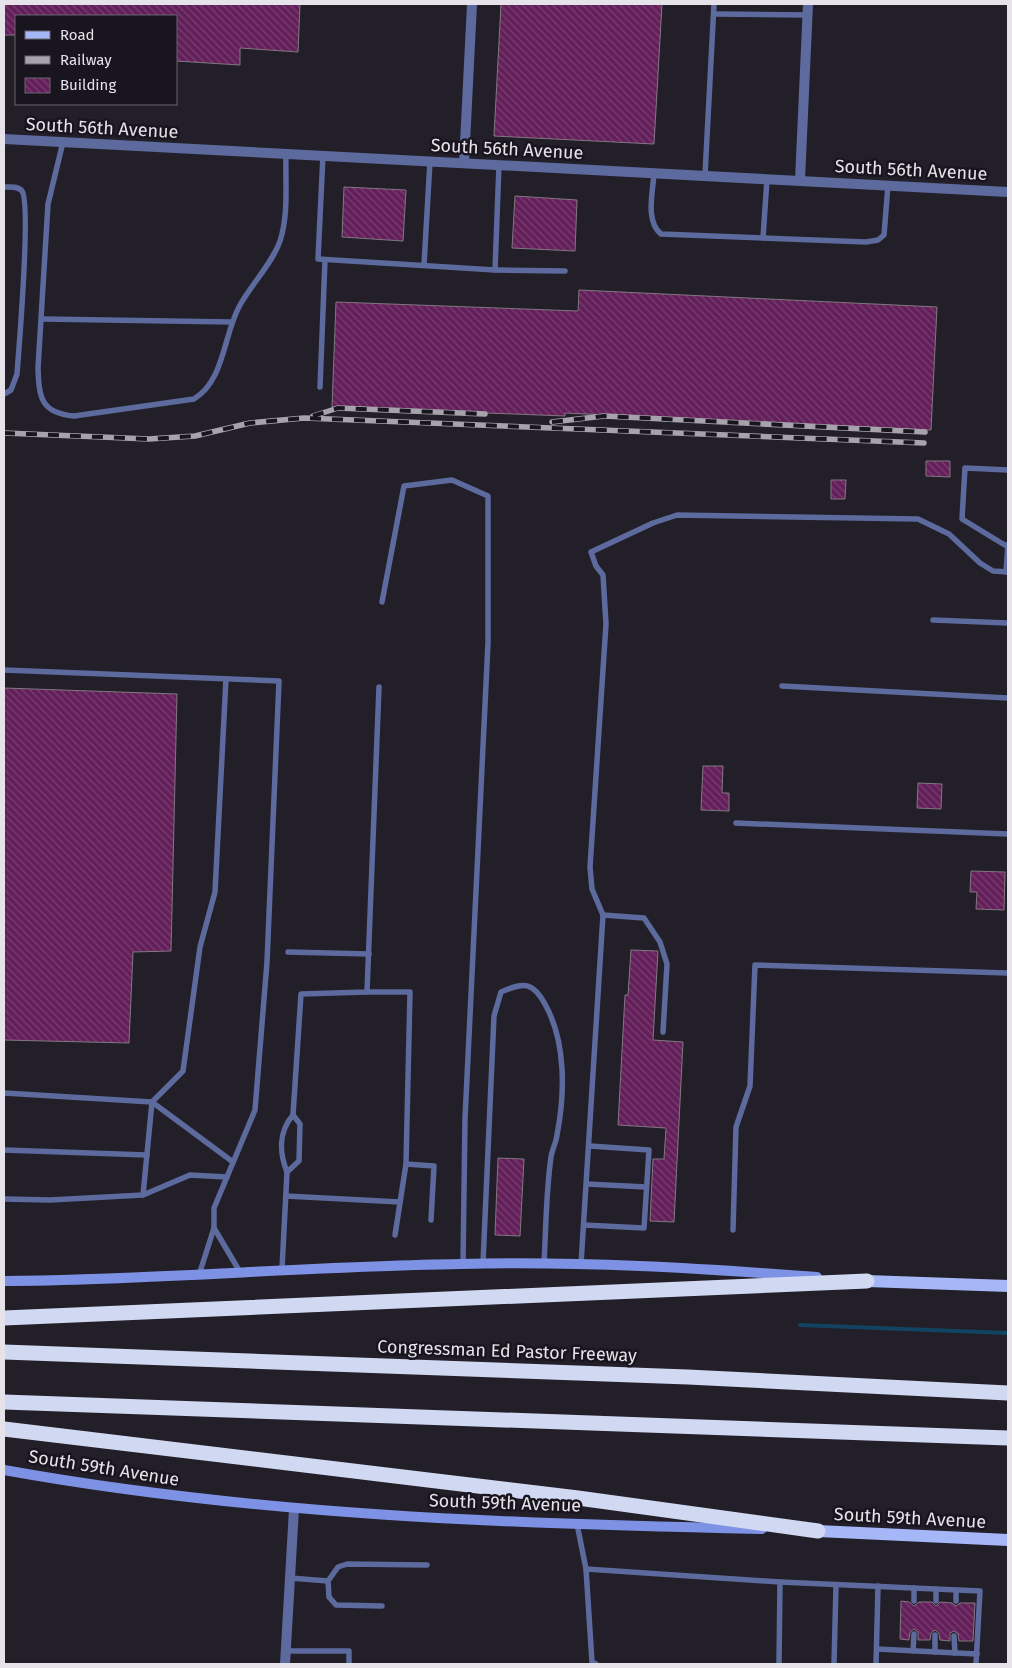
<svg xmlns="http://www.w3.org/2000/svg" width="1012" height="1668" viewBox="0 0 1012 1668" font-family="'Fira Sans',sans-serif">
<defs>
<pattern id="building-back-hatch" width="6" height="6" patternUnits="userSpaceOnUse" patternTransform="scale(1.25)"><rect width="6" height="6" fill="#631f5a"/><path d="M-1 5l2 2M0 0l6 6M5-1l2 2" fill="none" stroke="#793f72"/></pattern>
</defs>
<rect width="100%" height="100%" fill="#231f29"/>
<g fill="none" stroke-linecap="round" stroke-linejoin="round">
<path stroke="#134362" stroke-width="4" d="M800,1325L1008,1333"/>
</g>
<g fill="url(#building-back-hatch)" stroke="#837780">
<path d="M4,4H300L298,52L240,48V65L176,61V16H16V35H4Z"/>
<path d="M501,4H662L654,144L494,136Z"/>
<path d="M344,187L406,190L403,241L342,237Z"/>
<path d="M515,196L577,200L575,251L512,248Z"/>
<path d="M579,290L937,307L931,430L565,413V416L332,407L336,302L578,311Z"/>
<path d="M926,461H950V477L926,476Z"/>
<path d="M831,480H846L845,499H831Z"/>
<path d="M4,688L177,694L171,951L133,952L129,1043L4,1040Z"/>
<path d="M703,766H723L722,793H729V811L701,810Z"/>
<path d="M918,783L942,784L941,809L917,808Z"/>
<path d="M971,871L1005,872L1004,910L976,909L977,892H970Z"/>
<path d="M631,950L658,951L653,1040L683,1042L674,1222L650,1221L653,1159H664L666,1128L618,1125L625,995H628Z"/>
<path d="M498,1158L524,1159L520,1236L495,1235Z"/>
<path d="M901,1601L909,1602L914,1606L919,1602H932L936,1606L940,1602L952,1603L956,1606L960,1603H975L973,1641H959L958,1634L954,1631L950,1633V1641L940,1640L939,1633L935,1630L931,1633L930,1640H918V1632L914,1629L910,1632L909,1640L900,1639Z"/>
</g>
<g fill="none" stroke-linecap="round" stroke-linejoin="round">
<g stroke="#5c6a9d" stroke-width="5.5">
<path d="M714,14L807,15"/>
<path d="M63,142L48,204L38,368C39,398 41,413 74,416L194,399C225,380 223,335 240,305C251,285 273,262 280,241C289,214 285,181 286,154"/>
<path d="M323,155L318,259L495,270L499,165"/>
<path d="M654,173C653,192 645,221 661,234L866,242L878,240L884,235L888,185"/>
<path d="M705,175L714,4"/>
<path d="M4,187C10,187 18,186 22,191C31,204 19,348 17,374L11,390L4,394"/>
<path d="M763,238L767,179"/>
<path d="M424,265L430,161"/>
<path d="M495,270L565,271"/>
<path d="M42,319L232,322"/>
<path d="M320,387L325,260"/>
<path d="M1008,470L965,468L962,519L1008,547"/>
<path d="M1006,572L1008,544"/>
<path d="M382,602L404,486L452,480L488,496V643L465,1119L463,1264"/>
<path d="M933,620L1008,623"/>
<path d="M4,670L279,681L267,962L255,1110L214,1208V1228L199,1275"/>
<path d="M782,686L1008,698"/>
<path d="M736,823L1008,834"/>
<path d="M603,915L592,889L590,867L606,624L603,575L596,566L591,552L653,523L677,515L918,519L949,534L980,563L993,571L1008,572"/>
<path d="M288,952L369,954"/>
<path d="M367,992H410L406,1164L395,1235"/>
<path d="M4,1093L152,1102L233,1162"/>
<path d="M4,1150L147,1155"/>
<path d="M406,1164L434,1166L431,1220"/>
<path d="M287,1172L299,1161L300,1124L293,1115"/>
<path d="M587,1184L646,1187"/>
<path d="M143,1195L152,1102L183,1071L200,947L215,892L226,679"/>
<path d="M286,1196L400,1202"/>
<path d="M4,1199L50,1200L143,1195L190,1175L227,1177"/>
<path d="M584,1225L644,1228L649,1150L590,1146"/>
<path d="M214,1228L240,1272"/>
<path d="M733,1230L736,1127L750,1086L755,965L1008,973"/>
<path d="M483,1263L494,1016L501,992C524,982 533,981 546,1006C566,1043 565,1094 557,1135C556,1143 552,1150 551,1157C546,1192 546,1228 544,1263"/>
<path d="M581,1264L603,915L644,918L660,942L667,964L663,1032"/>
<path d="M282,1269L287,1172C279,1152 279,1131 293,1115L301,994L367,992L379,687"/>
<path d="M577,1524L586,1569L780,1582L779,1664"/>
<path d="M586,1569L592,1662L596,1664"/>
<path d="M290,1578L328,1581L338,1567L347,1564L427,1565"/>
<path d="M328,1581L329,1597L336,1605L382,1606"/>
<path d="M780,1582L980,1591L976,1664"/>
<path d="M914,1601V1588"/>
<path d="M936,1601V1589"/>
<path d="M956,1601V1590"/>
<path d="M935,1635V1652"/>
<path d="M954,1636L955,1653"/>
<path d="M877,1649L977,1654"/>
<path d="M286,1651H349V1664"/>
<path d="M913,1651L914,1634"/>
<path d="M834,1664L836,1585"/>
<path d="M876,1664L878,1586"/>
</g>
<g stroke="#5c6a9d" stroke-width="10">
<path d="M4,139L1008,192"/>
<path d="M464,163L472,4"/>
<path d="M800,180L808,4"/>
<path d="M285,1664L294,1509"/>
</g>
<g stroke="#7e92e5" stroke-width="10">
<path d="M4,1281C157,1280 309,1266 461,1264C580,1261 699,1268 817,1277"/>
<path d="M4,1470C254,1515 508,1524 762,1529"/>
</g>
<g stroke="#a5b7f7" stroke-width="12">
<path d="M867,1281L1008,1286"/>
<path d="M818,1531L1008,1540"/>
</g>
<g stroke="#d0d8f2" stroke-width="15">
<path d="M4,1318L867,1281"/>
<path d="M4,1352L688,1377L1008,1393"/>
<path d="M4,1402L1008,1438"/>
<path d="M4,1429L578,1498L818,1531"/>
</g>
<g stroke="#a7a3ac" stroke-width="5.5">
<g id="rail">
<path d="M313,416L338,408L485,414"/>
<path d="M552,422L604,416L925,432"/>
<path d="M4,433L149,439L195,436L250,423L304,418L924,443"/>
</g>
</g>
<use href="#rail" stroke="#19151f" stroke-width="4" stroke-dasharray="11" stroke-linecap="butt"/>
</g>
<g text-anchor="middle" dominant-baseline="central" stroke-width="5" stroke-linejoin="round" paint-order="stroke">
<g font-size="18" fill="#e5e2ea" stroke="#19151f">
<text transform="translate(102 128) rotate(3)">South 56th Avenue</text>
<text transform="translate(507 149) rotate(3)">South 56th Avenue</text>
<text transform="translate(911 170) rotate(3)">South 56th Avenue</text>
<text transform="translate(507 1351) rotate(2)">Congressman Ed Pastor Freeway</text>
<text transform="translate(104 1468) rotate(9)">South 59th Avenue</text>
<text transform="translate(505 1503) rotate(2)">South 59th Avenue</text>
<text transform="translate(910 1518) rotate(3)">South 59th Avenue</text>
</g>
</g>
<rect width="1012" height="1668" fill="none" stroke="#e5e2ea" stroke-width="10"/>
<rect x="15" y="15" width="162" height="90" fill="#19151f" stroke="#6b6770"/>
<rect x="25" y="31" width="25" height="8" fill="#a5b7f7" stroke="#6b6770"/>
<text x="60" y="40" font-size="15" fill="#e5e2ea">Road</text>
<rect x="25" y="56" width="25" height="8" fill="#a7a3ac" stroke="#6b6770"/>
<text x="60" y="65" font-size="15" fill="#e5e2ea">Railway</text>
<rect x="25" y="78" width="25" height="15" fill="url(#building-back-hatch)" stroke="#6b6770"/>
<text x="60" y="90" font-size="15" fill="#e5e2ea">Building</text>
</svg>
